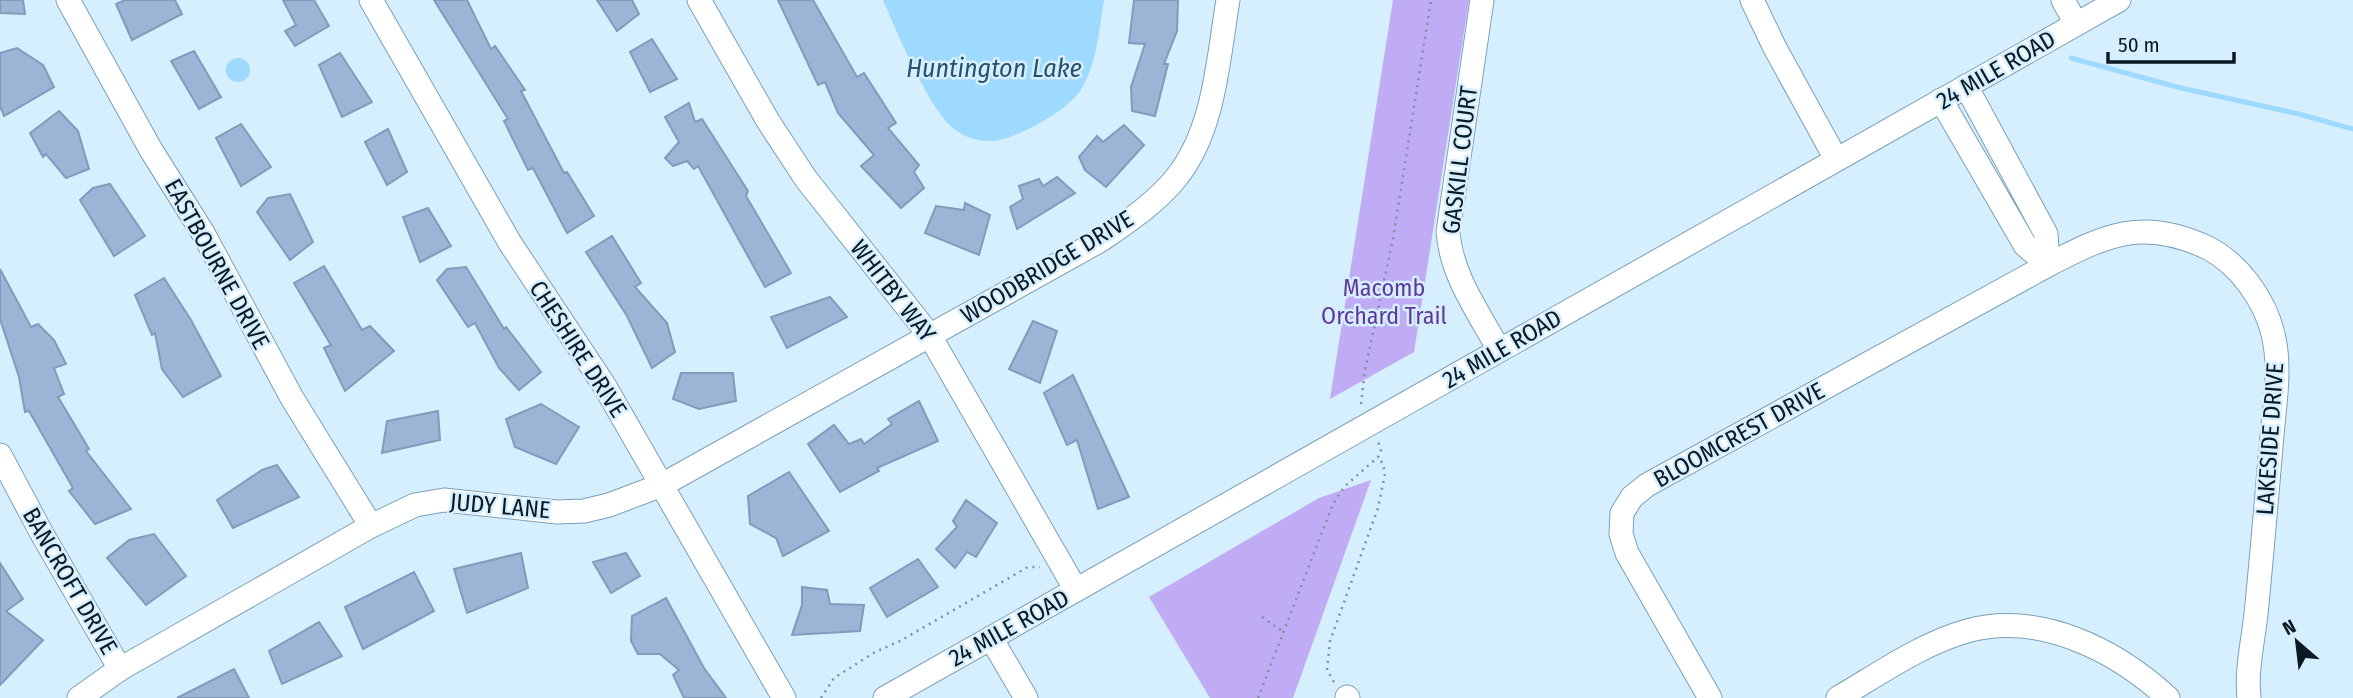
<svg xmlns="http://www.w3.org/2000/svg" width="2353" height="698" viewBox="0 0 2353 698" font-family="'Fira Sans Condensed',sans-serif">
<rect width="100%" height="100%" fill="#d6effe"/>
<g fill="#c0acf4">
<path d="M1393,0H1469L1414,352L1330,399Z"/>
<path d="M1371,480L1293,698H1210L1149,597L1319,498Z"/>
</g>
<g fill="#9ed9fe">
<path d="M883,0H1104C1099,30 1097,61 1082,88C1070,110 1015,140 991,141C977,142 962,136 952,127C928,107 896,30 883,0Z"/>
<circle cx="238" cy="70" r="12"/>
</g>
<g fill="none" stroke-linecap="round" stroke-linejoin="round">
<path stroke="#9ed9fe" stroke-width="5" d="M2071,58L2181,88L2299,114L2353,129"/>
</g>
<g fill="#9cb4d6" stroke="#829abb" stroke-width="2">
<path d="M0,0H23L25,14L0,13Z"/>
<path d="M125,0H175L182,14L132,40L116,4Z"/>
<path d="M283,0H314L329,26L295,46L285,31L296,25Z"/>
<path d="M434,0H467L491,49L495,46L525,90L521,91L564,173L567,172L594,216L567,233L533,168L528,170L504,121L508,119Z"/>
<path d="M597,0H632L639,14L617,31Z"/>
<path d="M778,0H813L857,77L864,73L896,123L888,128L919,165L914,172L924,188L901,208L861,166L874,155L838,113L825,82L818,85Z"/>
<path d="M1134,0H1178L1177,31L1164,64H1168L1155,116L1132,111L1131,87L1145,44L1129,43Z"/>
<path d="M652,39L677,79L650,92L630,52Z"/>
<path d="M17,48L43,65L54,87L4,116L0,106V53Z"/>
<path d="M194,51L221,97L199,109L171,61Z"/>
<path d="M340,53L372,102L342,117L319,65Z"/>
<path d="M689,103L695,122L702,119L748,191L746,196L791,273L765,287L698,166L694,169L687,161L673,166L665,158L679,142L665,117Z"/>
<path d="M59,111L78,131L89,169L66,178L46,154L43,157L30,133Z"/>
<path d="M241,124L271,167L241,186L216,138Z"/>
<path d="M1124,125L1144,145L1106,187L1085,170L1079,157L1097,136L1103,142Z"/>
<path d="M388,129L407,172L387,185L365,142Z"/>
<path d="M1057,177L1075,193L1017,229L1010,207L1023,199L1019,186L1039,179L1043,186Z"/>
<path d="M110,184L145,236L114,256L80,200L93,188Z"/>
<path d="M290,194L313,242L290,260L257,212L268,198Z"/>
<path d="M965,203L990,215L979,255L925,233L936,206L964,210Z"/>
<path d="M428,208L451,246L420,262L403,217Z"/>
<path d="M612,236L641,283L635,287L667,323L675,352L652,368L627,316L586,252Z"/>
<path d="M324,266L362,330L370,326L394,351L345,391L324,348L331,345L294,283Z"/>
<path d="M466,267L504,329L506,327L541,372L519,390L499,368L475,323L468,327L437,280L447,269Z"/>
<path d="M0,269L31,327L38,324L54,340L66,364L54,368L64,394L58,397L89,449L86,451L131,509L95,524L69,491L73,488L29,411L25,412L19,377L0,319Z"/>
<path d="M164,278L191,320L221,376L183,397L162,369L155,333L152,335L135,295Z"/>
<path d="M830,297L847,317L787,348L771,317Z"/>
<path d="M1033,321L1057,331L1040,383L1009,369Z"/>
<path d="M681,373H733L736,401L699,409L673,399Z"/>
<path d="M1073,375L1129,497L1098,509L1077,440L1067,445L1044,393Z"/>
<path d="M919,401L938,441L877,468L879,471L840,492L808,444L834,425L849,444L861,439L864,444L892,424L888,419Z"/>
<path d="M541,404L579,427L556,464L515,447L506,419Z"/>
<path d="M438,411L440,440L382,453L387,421Z"/>
<path d="M277,465L299,497L233,528L217,500L262,470Z"/>
<path d="M789,472L829,531L783,556L776,538L750,524L748,496Z"/>
<path d="M966,500L997,523L976,557L967,552L955,568L936,549L957,527L953,521Z"/>
<path d="M154,534L186,576L146,605L107,558L129,540Z"/>
<path d="M521,553L528,588L467,613L454,569Z"/>
<path d="M626,553L640,576L611,593L593,562Z"/>
<path d="M918,559L938,587L887,617L870,588Z"/>
<path d="M0,563L23,599L6,611L43,640L0,685Z"/>
<path d="M414,572L434,611L363,649L345,607Z"/>
<path d="M802,587L827,590L830,604L864,605L860,631L792,635L802,605Z"/>
<path d="M666,598L704,668L726,698H684L673,675L679,670L660,654H638L631,641L632,616Z"/>
<path d="M319,622L342,656L282,684L269,651Z"/>
<path d="M234,669L249,698H177Z"/>
</g>
<g fill="none" stroke-linecap="round" stroke-linejoin="round">
<g stroke="#7aa0b9" stroke-width="25">
<g id="minor">
<path d="M68,0L151,150L203,233L292,398L371,526"/>
<path d="M371,0L510,243L604,385L784,698"/>
<path d="M699,0L768,121L806,179L930,336L1076,590"/>
<path d="M1482,0L1448,232C1451,275 1479,313 1499,350"/>
<path d="M1752,0L1775,48L1836,159"/>
<path d="M2063,0L2076,24"/>
<path d="M1941,100L2025,245L2048,265L2046,234L1966,86"/>
<path d="M0,455L41,532L120,669"/>
<path d="M991,638L1026,698"/>
<path d="M1347,697L1348,698"/>
<path d="M79,698L120,669L371,526L415,505L444,500L557,512L584,511L609,505L662,485L1101,240C1127,222 1156,203 1176,178C1215,130 1218,59 1228,0"/>
<path d="M885,698L2119,0"/>
<path d="M1710,698L1627,553L1621,534L1622,513L1632,497L1647,485L2048,265C2106,235 2143,217 2208,248C2239,264 2265,300 2273,334C2281,366 2275,402 2272,435C2267,494 2262,554 2256,614C2253,642 2246,669 2249,698"/>
<path d="M1838,698C1879,674 1921,644 1967,631C2040,611 2116,650 2168,698"/>
</g>
</g>
<g stroke="#7d929f" stroke-width="2.5" stroke-dasharray="2 5" stroke-linecap="butt">
<path d="M1361,404L1365,370L1393,239L1431,0"/>
<path d="M1262,617L1282,631"/>
<path d="M1334,682L1327,670L1330,641L1378,508L1385,474L1383,464L1378,457"/>
<path d="M821,698L834,678L875,652L900,641L1028,567H1040"/>
<path d="M1258,698L1333,504L1344,487L1378,457L1381,451L1378,441"/>
</g>
<use href="#minor" stroke="#fff" stroke-width="23"/>
</g>
<g text-anchor="middle" dominant-baseline="central" stroke-width="5" stroke-linejoin="round" paint-order="stroke">
<g font-size="24" fill="#0a1923" stroke="#d6effe">
<text transform="translate(1996 70) rotate(-30)">24 MILE ROAD</text>
<text transform="translate(1460 160) rotate(-83)">GASKILL COURT</text>
<text transform="translate(217 264) rotate(61)">EASTBOURNE DRIVE</text>
<text transform="translate(1047 267) rotate(-31)">WOODBRIDGE DRIVE</text>
<text transform="translate(893 291) rotate(52)">WHITBY WAY</text>
<text transform="translate(578 349) rotate(57)">CHESHIRE DRIVE</text>
<text transform="translate(1502 349) rotate(-30)">24 MILE ROAD</text>
<text transform="translate(1739 435) rotate(-29)">BLOOMCREST DRIVE</text>
<text transform="translate(2270 439) rotate(-86)">LAKESIDE DRIVE</text>
<text transform="translate(500 506) rotate(5)">JUDY LANE</text>
<text transform="translate(70 581) rotate(60)">BANCROFT DRIVE</text>
<text transform="translate(1009 628) rotate(-29)">24 MILE ROAD</text>
</g>
<g font-size="24" fill="#6038a1" stroke="#d6effe">
<text x="1384" y="288">Macomb<tspan x="1384" dy="28">Orchard Trail</tspan></text>
</g>
<g font-size="26" font-style="italic" fill="#25526c" stroke="#d6effe">
<text x="994" y="68">Huntington Lake</text>
</g>
</g>
<g transform="translate(2297 642) rotate(332)" stroke="#d6effe" stroke-width="5" paint-order="stroke">
<path d="M0-5L12 26L0 18L-12 26Z" fill="#0a1923"/>
<text y="-10" font-size="19" font-weight="bold" text-anchor="middle" fill="#0a1923">N</text>
</g>
<path d="M2108 52v10h126v-10" fill="none" stroke="#0a1923" stroke-width="3.5"/>
<text x="2118" y="52" font-size="21" fill="#0a1923" stroke="#d6effe" stroke-width="5" paint-order="stroke">50 m</text>
</svg>
